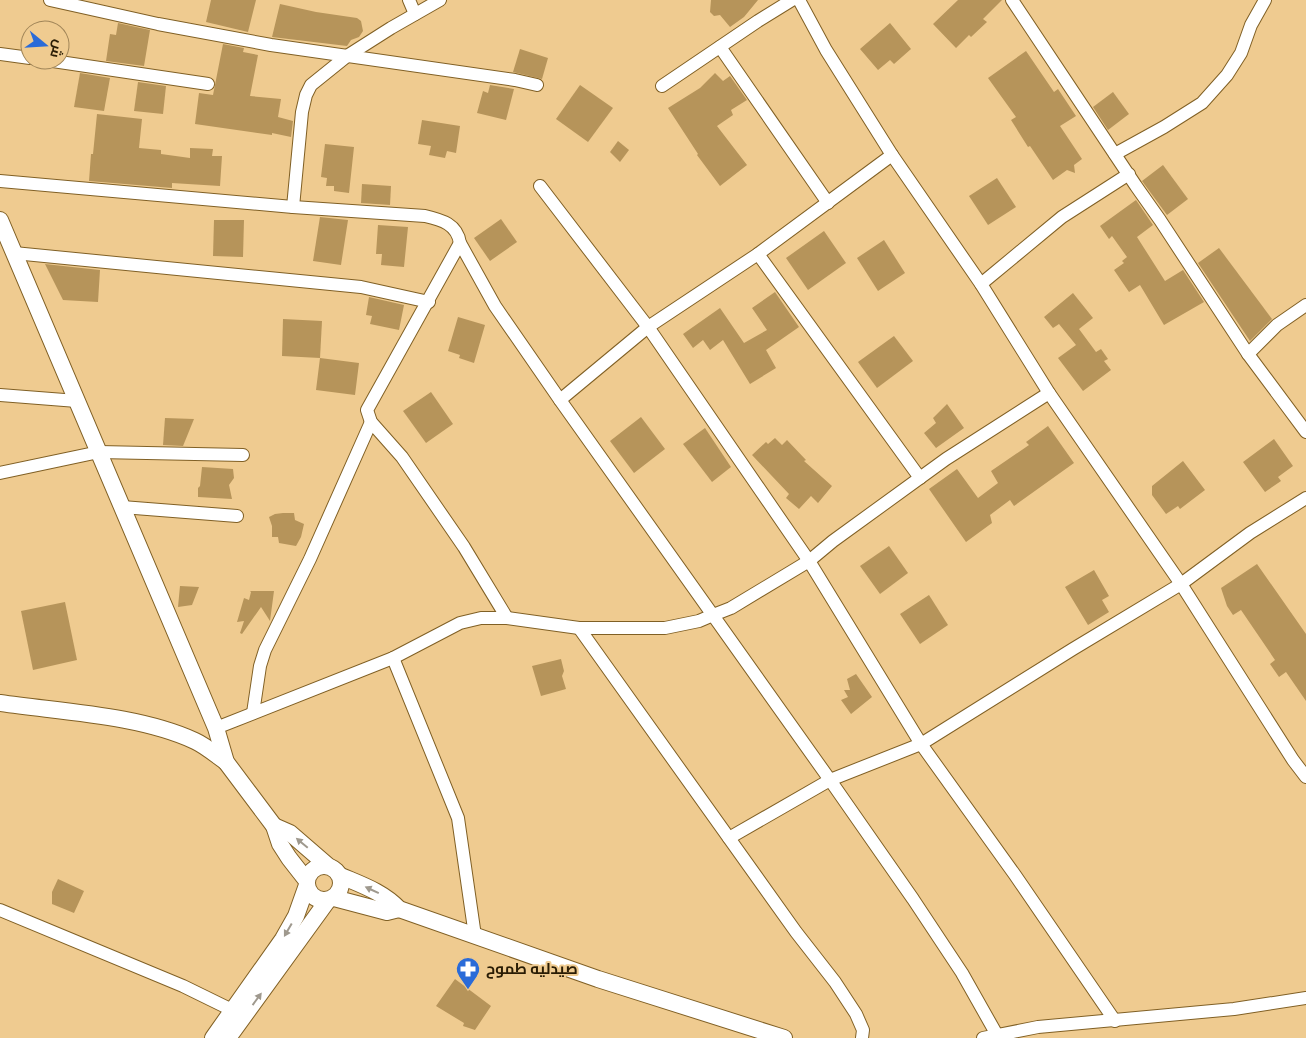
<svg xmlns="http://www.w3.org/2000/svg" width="1306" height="1038" viewBox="0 0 1306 1038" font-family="'Roboto Condensed',Cairo,sans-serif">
<rect width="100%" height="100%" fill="#efcb90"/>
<g fill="#b6945a">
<path d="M211,0H256L248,32L206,22Z"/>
<path d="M711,0H758L744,17L730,27L720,15L714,16L710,12Z"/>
<path d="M958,0H1002L983,19L987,22L971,37L969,35L956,48L933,24Z"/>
<path d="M280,4L316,12L357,18L361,21L363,31L359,37L351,40L347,46L272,37Z"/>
<path d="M118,23L150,30L144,66L106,61L110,34L116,35Z"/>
<path d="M890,23L911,49L894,64L890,60L878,70L860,49Z"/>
<path d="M223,44L244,48L243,52L258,55L250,96L281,99L278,117L293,121L291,137L272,133V135L195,124L199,93L213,95Z"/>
<path d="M520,49L548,58L542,79L513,72Z"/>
<path d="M1026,51L1054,92L1058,89L1076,116L1060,126L1082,159L1074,165L1075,173L1067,170L1053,180L1030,146L1028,147L1011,120L1016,117L988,78Z"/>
<path d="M80,73L110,78L104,111L74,107Z"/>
<path d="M715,73L723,81L730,76L747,100L731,110L733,115L717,126L747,165L720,186L697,155L698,154L668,108L700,88Z"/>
<path d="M138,82L166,86L163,114L134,111Z"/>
<path d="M490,85L514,89L506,120L477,113L483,91L488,93Z"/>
<path d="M580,85L613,108L588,142L556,119Z"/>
<path d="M1113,92L1129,114L1108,130L1093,107Z"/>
<path d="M97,114L142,119L139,148L161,150V154L190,158V148L213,149L212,156H222L220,186L172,183V188L89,181L91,154H93Z"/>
<path d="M422,120L460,126L456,153L447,151L445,158L429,155L431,146L418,144Z"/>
<path d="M618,141L629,150L620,162L610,152Z"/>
<path d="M325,144L354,147L349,193L334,191V186H326L327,178L321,177Z"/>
<path d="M1163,165L1188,199L1167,215L1142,181Z"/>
<path d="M997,178L1016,207L988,225L969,196Z"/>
<path d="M362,184L391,186L390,205L361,203Z"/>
<path d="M1136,200L1153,225L1137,237L1165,281L1183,270L1204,302L1164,325L1140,285L1129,292L1114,270L1124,263L1122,261L1127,257L1112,236L1109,239L1100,226Z"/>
<path d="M320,217L348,220L341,265L313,261Z"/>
<path d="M501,219L517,242L490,261L474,238Z"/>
<path d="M214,220H244L243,257L213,256Z"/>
<path d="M378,225L408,227L404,267L381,265L382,254H376Z"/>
<path d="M824,231L846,263L808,290L786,258Z"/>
<path d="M884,240L905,273L878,291L857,258Z"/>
<path d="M1219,248L1272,319L1250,341L1198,263Z"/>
<path d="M45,264L100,270L98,302L63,300Z"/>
<path d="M775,292L799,327L766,350L776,368L750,384L723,340L710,350L703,340L693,348L683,334L720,308L744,343L767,330L752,308Z"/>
<path d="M1073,293L1093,318L1079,329L1096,352L1101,349L1108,359L1104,361L1111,370L1083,391L1058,358L1076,345L1059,324L1053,328L1044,317Z"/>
<path d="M369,297L404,305L399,330L370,324L372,316L366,315Z"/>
<path d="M458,317L485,325L474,363L459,358L460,355L448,351Z"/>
<path d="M283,319L322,321L320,358L282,356Z"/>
<path d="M894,336L913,361L877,388L858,362Z"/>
<path d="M320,358L359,363L355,395L316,390Z"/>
<path d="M431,392L453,424L426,443L403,411Z"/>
<path d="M947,404L964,428L936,448L924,433L936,423L933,418Z"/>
<path d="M641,417L665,449L634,473L610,441Z"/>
<path d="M165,418L194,419L183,446L163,445Z"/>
<path d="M1048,426L1074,463L1014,506L1010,500L990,515L992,523L966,542L929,489L957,469L978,498L998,483L991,471L1029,445L1026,442Z"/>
<path d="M705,428L731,467L712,482L683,444Z"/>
<path d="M775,438L782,445L787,440L806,460L804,461L832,486L818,503L811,496L799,509L786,498L789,494L752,455L766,442L768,444Z"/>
<path d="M1274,439L1293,466L1278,477L1281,481L1265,492L1243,462Z"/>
<path d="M1183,461L1205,490L1180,509L1178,506L1166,514L1152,495V486Z"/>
<path d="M202,467L233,469L234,478L229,485L232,499L198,497V488L200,486Z"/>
<path d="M283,513H294L295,520L304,524L301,537L296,546L279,543L278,537H272V526L269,517L275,514Z"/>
<path d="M889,546L908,573L880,594L860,566Z"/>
<path d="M1257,564L1306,634V701L1286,672L1279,677L1270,664L1275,660L1241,610L1233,615L1227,606L1221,588Z"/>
<path d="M1094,570L1109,596L1102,600L1109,612L1088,625L1065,587Z"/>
<path d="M180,586L199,587L192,605L178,607Z"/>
<path d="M250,591H274L270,621L261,607L242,634L240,633L244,621L237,622L244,598L249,600L251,592Z"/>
<path d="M929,595L948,625L920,644L900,614Z"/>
<path d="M65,602L77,660L33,670L21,611Z"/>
<path d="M561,659L564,671L562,676L566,689L541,696L532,666Z"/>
<path d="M856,674L872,697L851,714L841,700L848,697L844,690H850L847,679Z"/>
<path d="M58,879L84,891L74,913L52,904V892Z"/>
<path d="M455,979L491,1006L475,1030L463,1026L464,1023L436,1006Z"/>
</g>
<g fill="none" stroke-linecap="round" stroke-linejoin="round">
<g stroke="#806025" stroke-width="14">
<g id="minor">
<path d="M50,0L158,24L271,45L515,80L537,85"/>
<path d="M409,0L415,14"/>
<path d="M799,0L826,50L892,155L981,284L1049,393L1181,584L1293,760L1306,777"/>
<path d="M1012,0L1136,186L1160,220L1248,354L1306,432"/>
<path d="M720,47L828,203"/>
<path d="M0,54L30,58"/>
<path d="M46,60L208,84"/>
<path d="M662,86L758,21L792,0"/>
<path d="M1115,154L1164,127L1202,103L1227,75L1241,53L1251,25L1265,0"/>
<path d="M0,181L293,207L425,216C442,220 457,224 460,243L495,306L560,400L830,780L913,899L962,973L997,1035"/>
<path d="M540,186L648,327L809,561L921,744L1015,875L1115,1021"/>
<path d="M293,207L302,112L306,95L311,85L347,56L391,28L440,0"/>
<path d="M460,243L367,410L371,422L402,457L464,547L507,618"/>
<path d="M14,253L361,287L429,302"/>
<path d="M758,254L920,478"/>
<path d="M981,284L1062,217L1129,174"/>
<path d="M1248,354L1277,325L1306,305"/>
<path d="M0,395L77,401"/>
<path d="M560,400L648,327L758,254L892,155"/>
<path d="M0,473L99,452L243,455"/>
<path d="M122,507L237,516"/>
<path d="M579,628L796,932L835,982L856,1014L863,1030L862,1038"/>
<path d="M393,658L458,818L475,936"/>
<path d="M253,713L260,666L265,650L310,559L371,422"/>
<path d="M216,728L393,658L460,623L481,618H507L579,628H665L699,621L713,615L731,608L809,561L833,541L946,459L1049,393"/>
<path d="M729,838L830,780L921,744L1073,649L1181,584L1250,533L1306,498"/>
<path d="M0,910L183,986L232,1010"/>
<path d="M983,1038L1038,1027L1234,1009L1306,998"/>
</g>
</g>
<g stroke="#806025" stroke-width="18">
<g id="tertiary">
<path d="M0,220L216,728L226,762L274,826L280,844L289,858L307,881"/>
<path d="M0,703C61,712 139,715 195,741C206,746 216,755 226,762"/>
<path d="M274,826L290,833L327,865"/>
<circle cx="324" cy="883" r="17"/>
<path d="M341,876C362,885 383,892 399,909L598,979L784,1038"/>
<path d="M334,898L387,912L399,909"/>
<path d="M213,1038L283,939L296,916L307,885"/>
<path d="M228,1038L328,900"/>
</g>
</g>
<use href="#minor" stroke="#fff" stroke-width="12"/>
<use href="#tertiary" stroke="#fff" stroke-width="16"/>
</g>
<defs><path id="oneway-solid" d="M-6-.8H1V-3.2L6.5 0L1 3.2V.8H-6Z" transform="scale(1.25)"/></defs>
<g fill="#9f998e">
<use href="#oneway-solid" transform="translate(302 843) rotate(-140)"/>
<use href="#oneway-solid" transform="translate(372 890) rotate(-155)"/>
<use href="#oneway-solid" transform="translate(288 930) rotate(120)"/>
<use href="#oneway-solid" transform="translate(257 999) rotate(-54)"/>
</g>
<defs>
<g id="pharmacy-pin" transform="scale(1.25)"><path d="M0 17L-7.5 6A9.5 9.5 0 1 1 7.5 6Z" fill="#2a6bd8" stroke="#efcb90"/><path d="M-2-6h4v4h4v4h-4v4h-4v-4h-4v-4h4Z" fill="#fff"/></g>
</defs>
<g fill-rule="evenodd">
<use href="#pharmacy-pin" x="468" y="969"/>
</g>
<g text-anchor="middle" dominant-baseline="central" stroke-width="4" stroke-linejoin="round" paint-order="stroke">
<g font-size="15" font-weight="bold" fill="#291c04" stroke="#efcb90" text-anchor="start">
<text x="486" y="969">صيدليه طموح</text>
</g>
</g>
<g transform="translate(45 45) rotate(108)"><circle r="24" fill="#efcb90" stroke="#a08558"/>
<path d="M0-4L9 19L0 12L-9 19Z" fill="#2a6bd8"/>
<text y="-8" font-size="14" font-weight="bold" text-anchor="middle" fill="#291c04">ش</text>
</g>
</svg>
